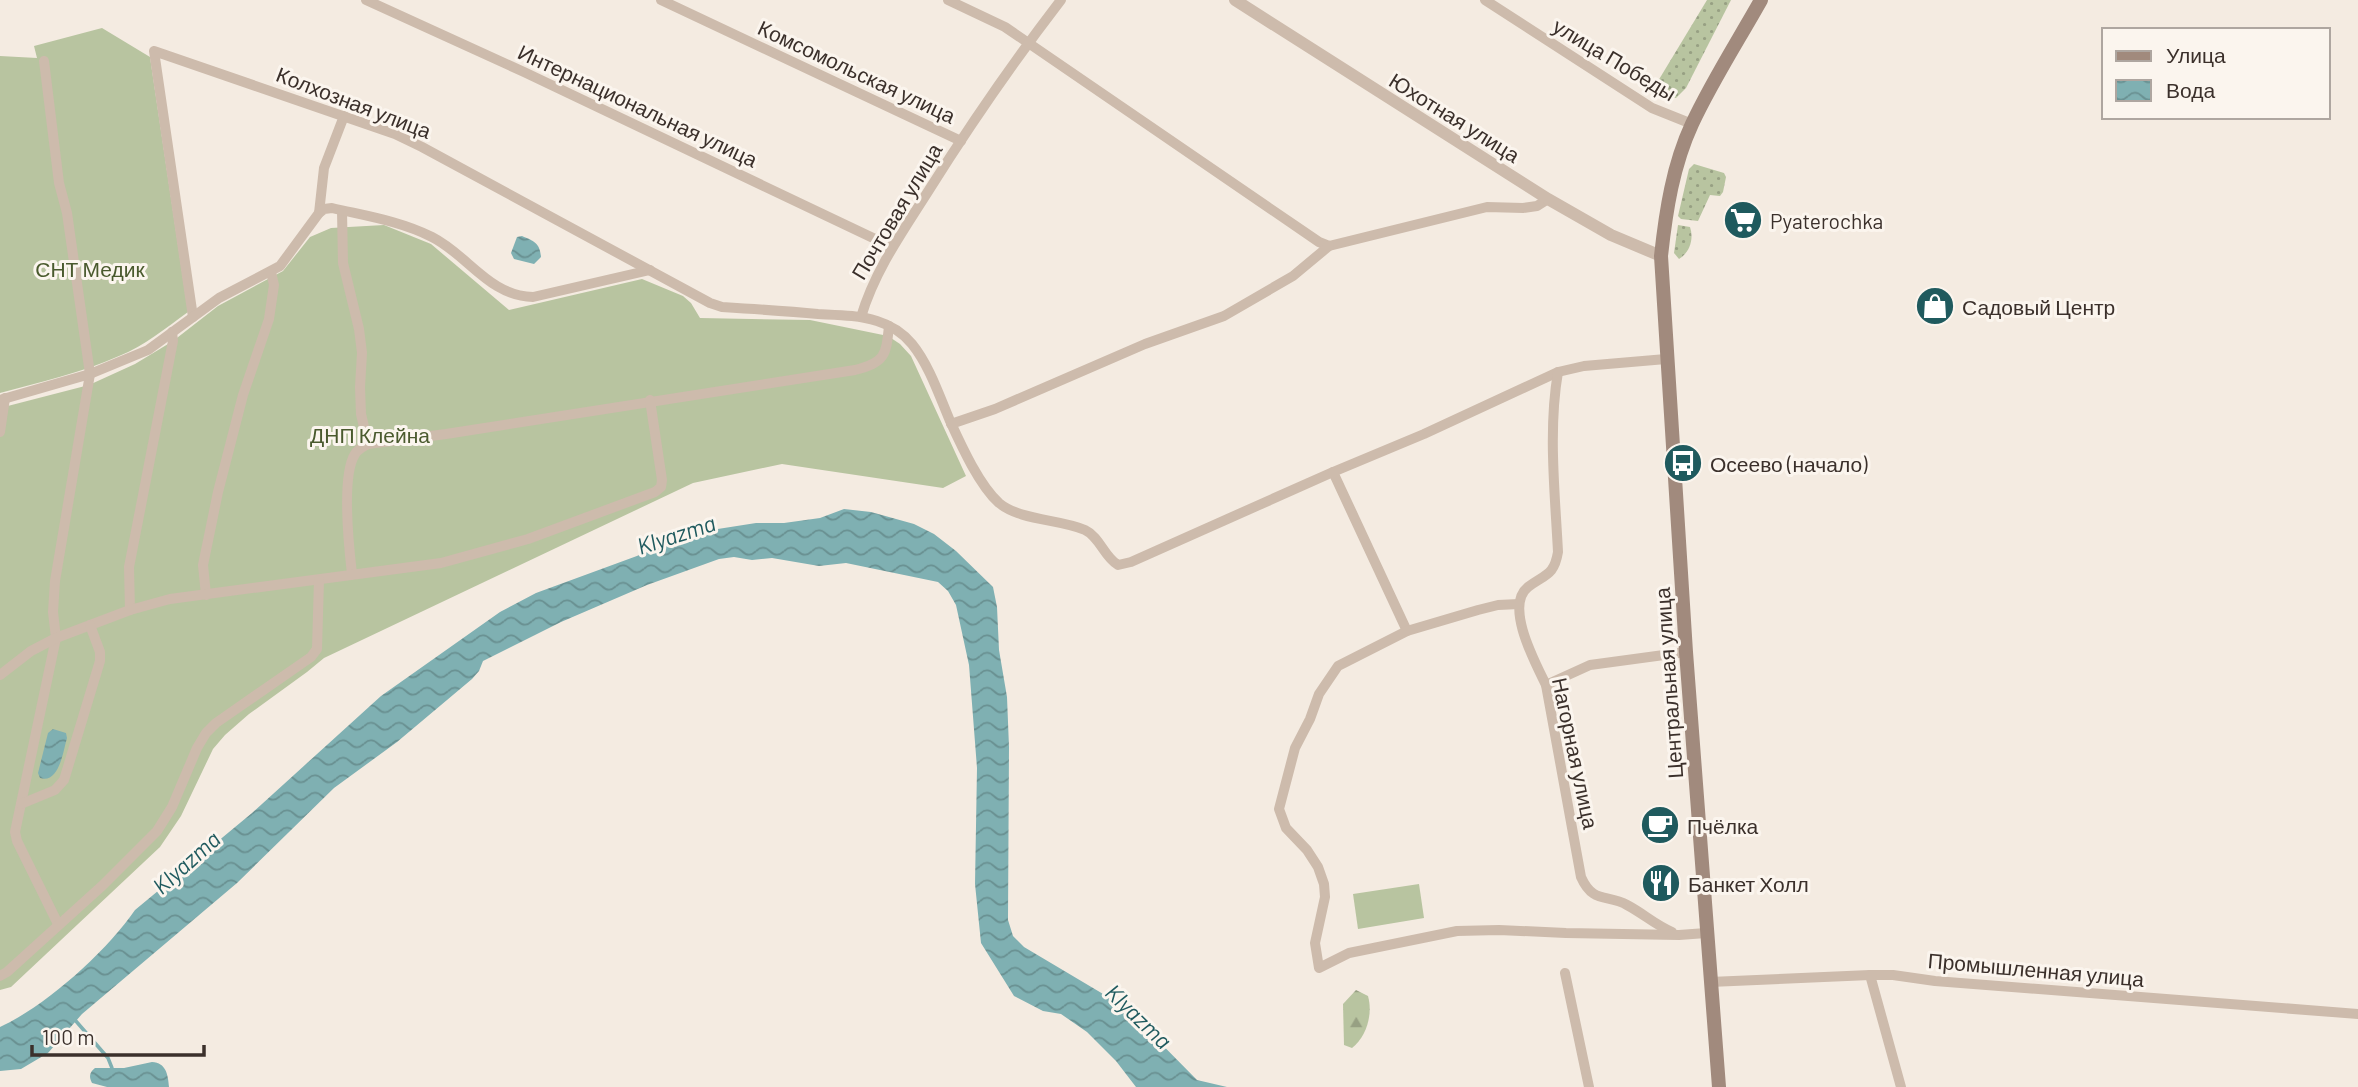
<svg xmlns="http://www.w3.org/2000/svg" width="2358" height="1087" viewBox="0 0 2358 1087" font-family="Barlow,sans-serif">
<defs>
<pattern id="grass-dots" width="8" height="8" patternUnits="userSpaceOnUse" patternTransform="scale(1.75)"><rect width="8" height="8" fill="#b8c4a0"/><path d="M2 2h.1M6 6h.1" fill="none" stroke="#97a083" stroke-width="1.8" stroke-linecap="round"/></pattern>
<pattern id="forest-firs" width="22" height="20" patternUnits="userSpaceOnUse" patternTransform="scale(1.75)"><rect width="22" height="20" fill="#b8c4a0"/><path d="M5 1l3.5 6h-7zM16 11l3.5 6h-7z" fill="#97a083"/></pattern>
<pattern id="water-waves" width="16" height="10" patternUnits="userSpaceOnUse" patternTransform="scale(1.75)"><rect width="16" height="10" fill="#7fb0b2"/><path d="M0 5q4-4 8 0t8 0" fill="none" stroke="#699091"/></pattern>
</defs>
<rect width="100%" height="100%" fill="#f4ebe1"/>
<g fill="url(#grass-dots)">
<path d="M1707,0H1731L1686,88L1676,98L1653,96L1652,91Z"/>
<path d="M1694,164L1724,173L1726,177L1723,192L1720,196L1710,195L1698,221L1681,219L1678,216L1689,169Z"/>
<path d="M1678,225L1690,227C1694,239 1690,252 1679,259L1674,253Z"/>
</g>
<path fill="url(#forest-firs)" d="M1356,990L1368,996C1373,1014 1367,1036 1352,1048L1344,1045L1343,1004Z"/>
<g fill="#b8c4a0">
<path d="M102,28L150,57L188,312C166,328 144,346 119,356C81,373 40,382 0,393V56L37,58L34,46Z"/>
<path d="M384,225L431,244L509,310L642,279L683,296L691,303L700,318L810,320L888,336L900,344L911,356L966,476L943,488L782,464L693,483L324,658L307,672L249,714L225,735L213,749L181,816L160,847L11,987L0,990V408L89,385L135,364L173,341L218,306L283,271L310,237L331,228Z"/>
<path d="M1419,884L1424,918L1358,929L1353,894Z"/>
</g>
<g fill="url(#water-waves)">
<path d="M522,236C534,241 540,243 541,257L534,264L514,259L511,253L517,237Z"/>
<path d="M844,509L871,512L914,524L934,534L956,551L993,587L997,607L999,650L1007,697L1009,747L1008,920L1013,936L1024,947L1125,1007L1197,1080L1227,1087H1136L1116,1061L1087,1032L1061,1014L1043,1011L1014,996L981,943L975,884L977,768L969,665L956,605L948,591L938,582L846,563L819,566L772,558L752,560L734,557L719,559L647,585L561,622L483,661L479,671L472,679L397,742L334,788L237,883L82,1014L48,1053L21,1069L0,1071V1027C46,1006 106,952 135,910L252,813L381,696L500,612L536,593L705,531L756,523H784L820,518Z"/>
<path d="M53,729L66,733L67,738C63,752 59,784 40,778L38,773L48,733Z"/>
<path d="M152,1062C166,1063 168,1074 169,1087H107L92,1083C89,1077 89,1073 95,1068H124Z"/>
</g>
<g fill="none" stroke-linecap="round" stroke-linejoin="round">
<path stroke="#7fb0b2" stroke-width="3.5" d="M75,1020L108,1058L112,1068"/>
<g stroke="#cdbbac" stroke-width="10">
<path d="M366,0L524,72L892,247"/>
<path d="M661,0L961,141"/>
<path d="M948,0L1005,27L1319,242L1329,246L1487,207L1523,208L1537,206L1548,199"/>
<path d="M1485,0L1652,108L1692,124"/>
<path d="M44,61L59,183L67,213L90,374L55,581L53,612L56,638L15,832L17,841L58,924"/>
<path d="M342,211L343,263L359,329L362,353L360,387L361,414L368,444"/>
<path d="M319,213L324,168L344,116"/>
<path d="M193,317L154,51L395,134L422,147L710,303L722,307C754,309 786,311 818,314C838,315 858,315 877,321C890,325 903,333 912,344C929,365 939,395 950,421C961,445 979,485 999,503C1021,521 1060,519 1085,530C1100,537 1104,557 1118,565L1131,562L1333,472L1424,434L1558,372L1584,366L1666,359"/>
<path d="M861,317C875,270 903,231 929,190C970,125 1014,61 1061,0"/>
<path d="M1558,372C1548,430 1555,493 1558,552C1554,576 1545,574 1528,587C1504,606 1536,664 1546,685L1581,877C1593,904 1607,894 1627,905C1644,914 1654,924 1672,932"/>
<path d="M0,400L90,374L148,350L219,298L280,266L319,213L324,209L332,208C366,216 400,221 432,237C468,255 489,296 533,297L650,270"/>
<path d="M951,424L995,409L1145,344L1224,316L1293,276L1329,246"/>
<path d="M0,432L5,398"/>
<path d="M1333,472L1407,631"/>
<path d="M352,574C349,548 341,476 355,454C358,449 363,447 368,444L446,434L855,370C885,362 886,356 889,326"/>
<path d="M206,595L203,565L218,492L243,395L269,319L274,285L271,272"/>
<path d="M1519,604L1498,605L1478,610L1407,631L1338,666L1319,694L1310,719L1295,748L1279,809L1286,828L1307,850L1318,867L1324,884L1325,897L1315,943L1319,968L1349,953L1457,931L1499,930L1566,933L1679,935L1706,933"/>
<path d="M130,610L129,567L173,341L172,332"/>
<path d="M0,675L31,651L56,638L130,610L170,599L441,563L528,539L655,492L661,487L662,480L650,400"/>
<path d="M1546,685L1590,665L1686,652"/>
<path d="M21,804L55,790L64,780L100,661V652L90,625"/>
<path d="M1565,973L1589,1087"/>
<path d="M1870,975L1901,1087"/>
<path d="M0,976L7,972L103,885L157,831L172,807L197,748L206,733L216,723L311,657L317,649L319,580"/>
<path d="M1710,982L1870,975H1893L1935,981L2358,1014"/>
</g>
<path stroke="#cdbbac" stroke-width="12" d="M1235,0L1548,199L1611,235L1661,256"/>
<path stroke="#a18a7d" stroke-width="14" d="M1719,1087L1686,652L1661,256C1666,210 1673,165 1692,124C1712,81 1738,41 1761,0"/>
</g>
<defs>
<g id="supermarket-disc" transform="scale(2.0125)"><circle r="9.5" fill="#1f5a5e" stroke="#fbf5ee"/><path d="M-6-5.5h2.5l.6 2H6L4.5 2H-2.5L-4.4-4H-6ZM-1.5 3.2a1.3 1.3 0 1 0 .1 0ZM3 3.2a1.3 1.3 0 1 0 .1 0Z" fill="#fff"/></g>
<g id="shop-disc" transform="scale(2.0125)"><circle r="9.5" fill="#1f5a5e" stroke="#fbf5ee"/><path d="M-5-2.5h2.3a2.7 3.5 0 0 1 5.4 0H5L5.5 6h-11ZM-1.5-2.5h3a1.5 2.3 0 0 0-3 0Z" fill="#fff"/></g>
<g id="bus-disc" transform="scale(2.0125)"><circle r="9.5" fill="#1f5a5e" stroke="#fbf5ee"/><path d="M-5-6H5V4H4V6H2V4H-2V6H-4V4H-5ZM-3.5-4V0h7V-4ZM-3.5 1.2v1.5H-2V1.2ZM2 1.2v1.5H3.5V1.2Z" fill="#fff"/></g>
<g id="cafe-disc" transform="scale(2.0125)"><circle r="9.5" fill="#1f5a5e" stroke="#fbf5ee"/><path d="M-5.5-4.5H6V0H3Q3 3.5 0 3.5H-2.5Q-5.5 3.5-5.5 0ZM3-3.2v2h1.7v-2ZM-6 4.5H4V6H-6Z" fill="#fff"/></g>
<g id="restaurant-disc" transform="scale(2.0125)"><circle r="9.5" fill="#1f5a5e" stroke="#fbf5ee"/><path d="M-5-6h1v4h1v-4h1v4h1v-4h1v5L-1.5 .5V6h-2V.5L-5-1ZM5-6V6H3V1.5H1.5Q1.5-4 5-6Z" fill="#fff"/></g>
</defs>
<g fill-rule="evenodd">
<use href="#supermarket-disc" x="1743" y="220"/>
<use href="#shop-disc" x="1935" y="306"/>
<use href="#bus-disc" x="1683" y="463"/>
<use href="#cafe-disc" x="1660" y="825"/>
<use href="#restaurant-disc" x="1661" y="883"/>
</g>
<g text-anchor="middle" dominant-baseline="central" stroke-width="6" stroke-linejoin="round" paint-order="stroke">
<g font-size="21" fill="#3b302b" stroke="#fbf5ee">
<text transform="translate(1615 59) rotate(31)">улица Победы</text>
<text transform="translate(857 71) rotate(25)">Комсомольская улица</text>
<text transform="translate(354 102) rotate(21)">Колхозная улица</text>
<text transform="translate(638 105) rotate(25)">Интернациональная улица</text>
<text transform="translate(1455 117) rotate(32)">Юхотная улица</text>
<text transform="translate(896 211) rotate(-59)">Почтовая улица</text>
<text transform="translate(1668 683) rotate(-94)">Центральная улица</text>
<text transform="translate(1576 753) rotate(78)">Нагорная улица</text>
<text transform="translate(2036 969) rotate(5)">Промышленная улица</text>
</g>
<g font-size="21" fill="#3b302b" stroke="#fbf5ee" text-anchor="start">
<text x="1770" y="220">Pyaterochka</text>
<text x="1962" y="306">Садовый Центр</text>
<text x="1710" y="463">Осеево (начало)</text>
<text x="1687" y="825">Пчёлка</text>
<text x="1688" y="883">Банкет Холл</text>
</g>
<g font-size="21" fill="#4a5a2e" stroke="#fbf5ee">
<text x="90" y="268">СНТ Медик</text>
<text x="370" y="434">ДНП Клейна</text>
</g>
<g font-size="23" font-style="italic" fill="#1f5a5e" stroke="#fbf5ee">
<text transform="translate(676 534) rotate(-18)">Klyazma</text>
<text transform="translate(186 862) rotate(-42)">Klyazma</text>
<text transform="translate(1139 1016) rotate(44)">Klyazma</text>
</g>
</g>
<rect x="2102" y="28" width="228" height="91" fill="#fbf5ee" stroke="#aea6a0" stroke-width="2"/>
<rect x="2116" y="51" width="35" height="10" fill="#a18a7d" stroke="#aea6a0" stroke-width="2"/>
<text x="2166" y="63" font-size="21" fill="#3b302b">Улица</text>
<rect x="2116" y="80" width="35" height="21" fill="url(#water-waves)" stroke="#aea6a0" stroke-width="2"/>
<text x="2166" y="98" font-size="21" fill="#3b302b">Вода</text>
<path d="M32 1045v10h172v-10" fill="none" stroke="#3b302b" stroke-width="3.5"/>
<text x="42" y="1045" font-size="21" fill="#3b302b" stroke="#fbf5ee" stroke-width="5" paint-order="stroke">100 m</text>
</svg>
